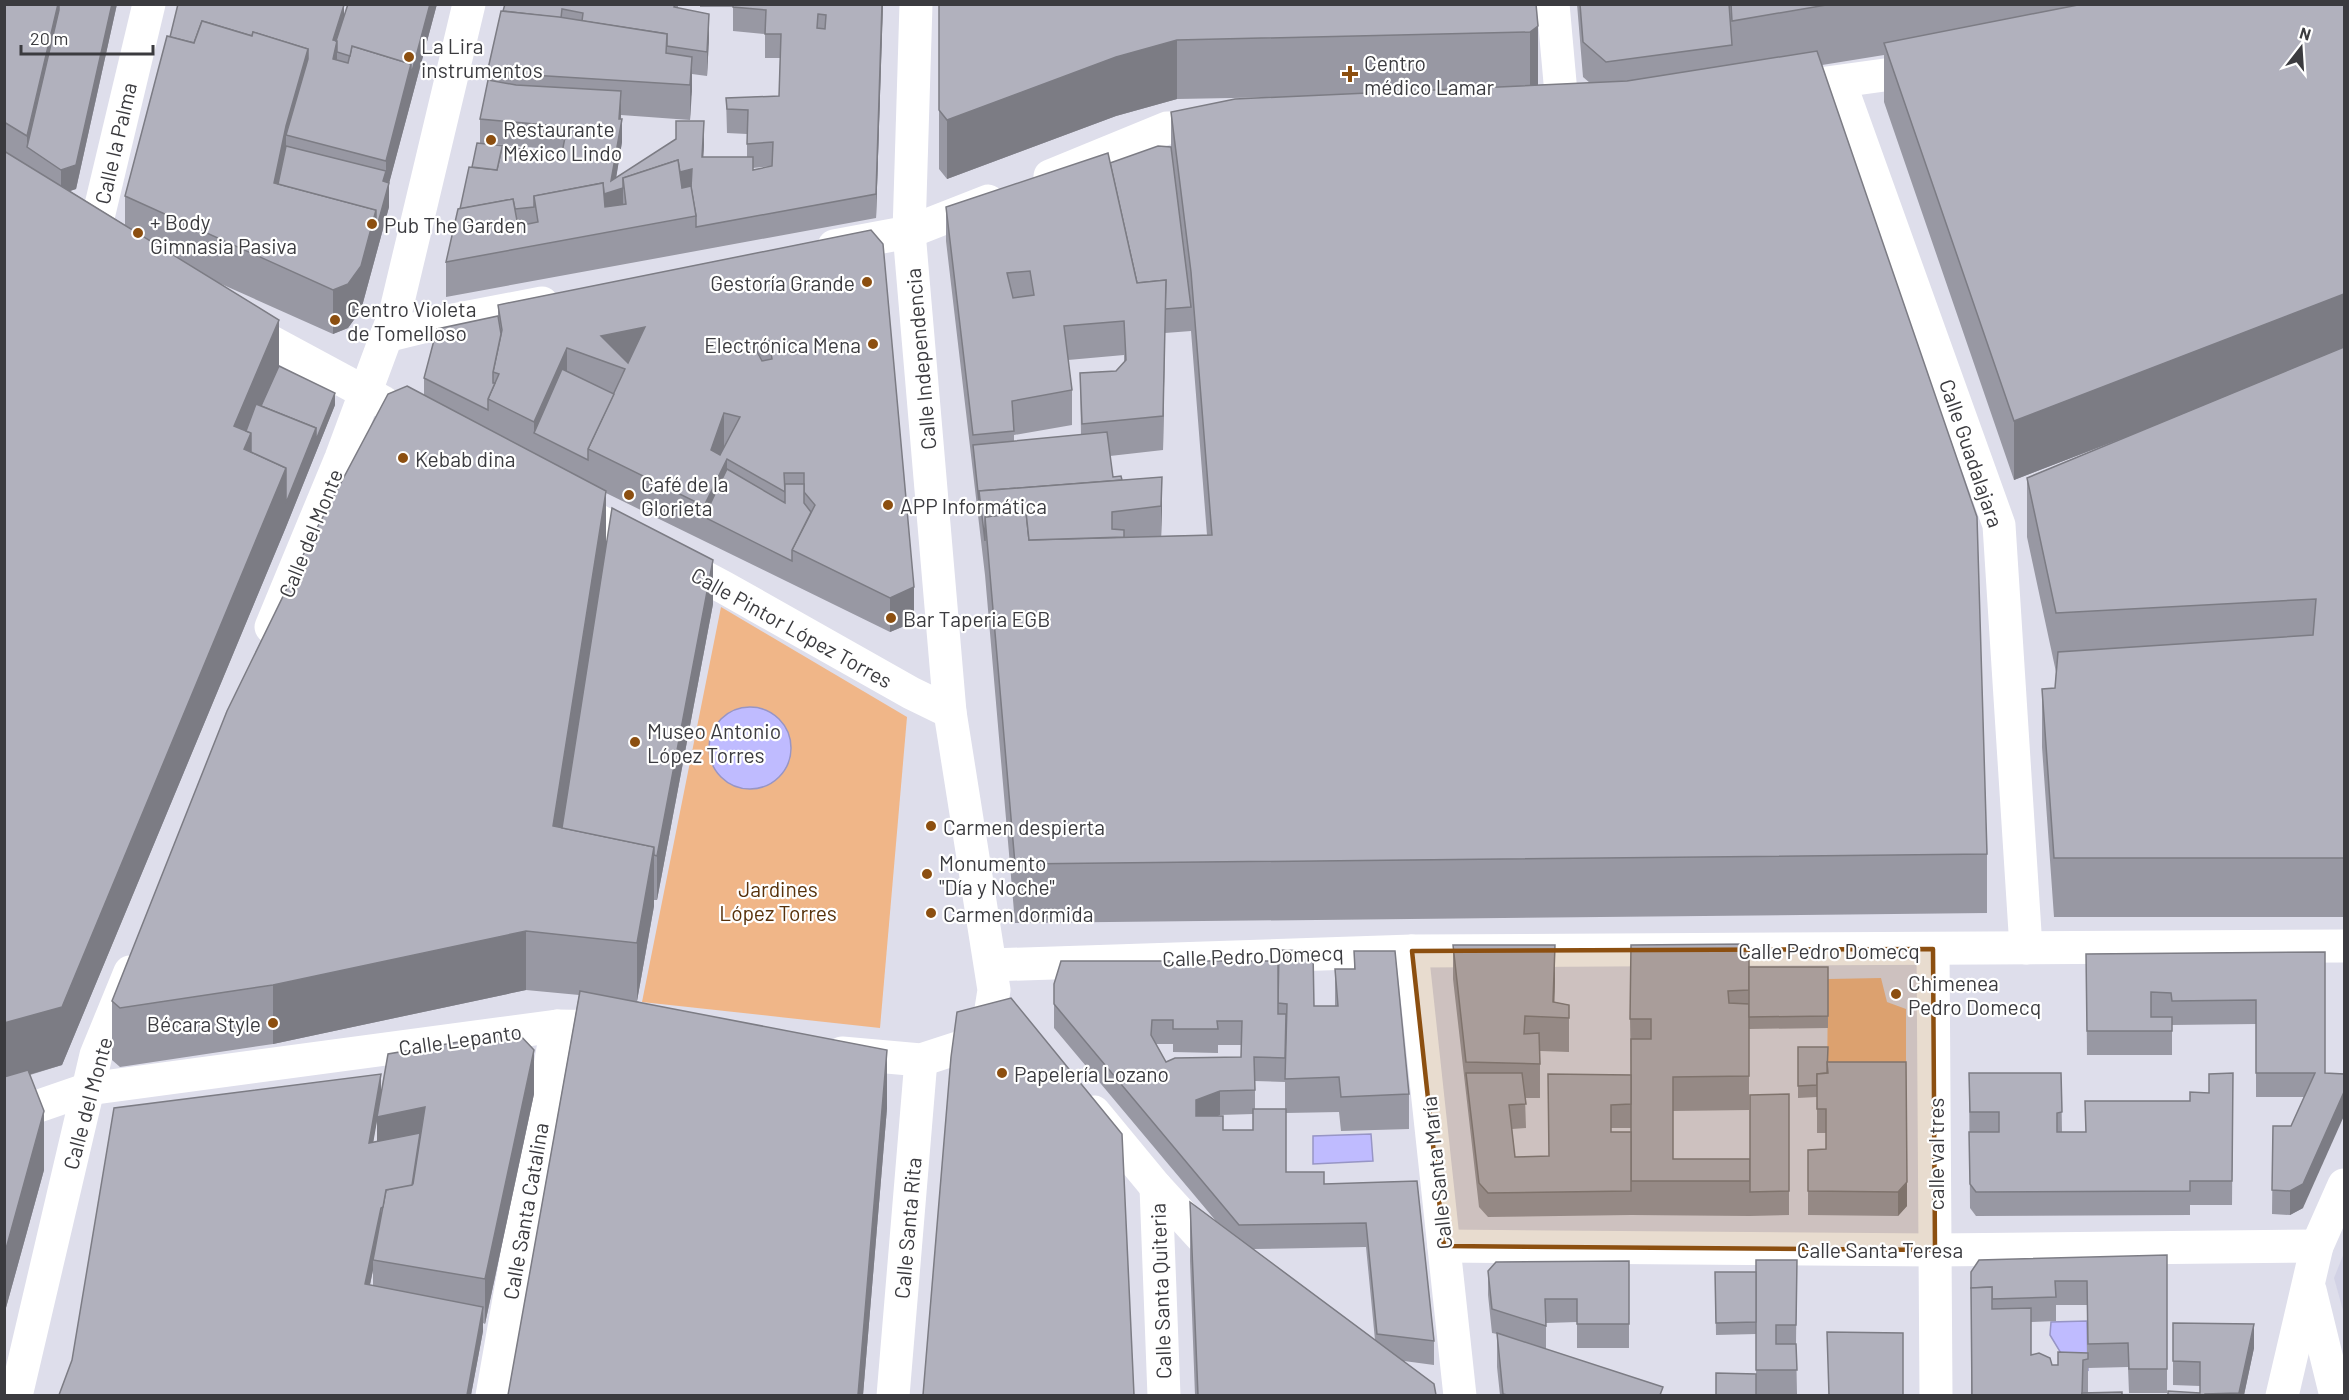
<svg xmlns="http://www.w3.org/2000/svg" width="2349" height="1400" viewBox="0 0 2349 1400" font-family="Barlow,sans-serif">
<rect width="100%" height="100%" fill="#dedeeb"/>
<path fill="#d2d2e5" d="M2344,1253V1314L2334,1278Z"/>
<g fill="#f0b688">
<path d="M721,607L907,717L880,1028L642,1002Z"/>
<path d="M1881,978L1887,1002L1906,1009V1086H1827L1828,979Z"/>
</g>
<g fill="#bfbbff" stroke="#9795c5" stroke-width="1.5">
<circle cx="750" cy="748" r="41"/>
<path d="M1371,1134L1373,1161L1313,1164V1136Z"/>
<path d="M2087,1321L2088,1370L2065,1360L2050,1335L2051,1322Z"/>
</g>
<g fill="none" stroke-linecap="round" stroke-linejoin="round">
<g stroke="#fff" stroke-width="33">
<path d="M1553,4L1563,116"/>
<path d="M1840,83L1999,525L2026,948"/>
<path d="M1783,89L1928,69"/>
<path d="M1050,176L1167,128L1217,127"/>
<path d="M834,246L909,232L988,201"/>
<path d="M91,247L149,4"/>
<path d="M238,324L383,402"/>
<path d="M386,336L443,322L542,303"/>
<path d="M567,504L725,588L911,693L950,712"/>
<path d="M271,627L341,458L396,310L469,4"/>
<path d="M1933,949L1936,1396"/>
<path d="M1412,951L1460,1396"/>
<path d="M991,965L1412,951L2344,946"/>
<path d="M842,1053L921,1060L961,1047L989,1022L994,990L950,712L909,232L916,4"/>
<path d="M1094,1112L1156,1187L1220,1257"/>
<path d="M4,1118L88,1089L557,1026L618,1027"/>
<path d="M1156,1187L1164,1396"/>
<path d="M1444,1246L1935,1250L2317,1246"/>
<path d="M2310,1290L2336,1396"/>
<path d="M16,1396L96,1055L130,972"/>
<path d="M492,1396L557,1026"/>
<path d="M893,1396L921,1060"/>
<path d="M2282,1396L2317,1246L2344,1185"/>
</g>
</g>
<g fill="#9898a3" fill-rule="evenodd">
<path d="M4,4H117L76,189L70,191L125,225V196L170,37L344,17L348,4H437L389,183V207L361,310L348,328L333,334L219,283L279,366L335,405L286,527L62,1065L30,1075L44,1170L4,1315Z"/>
<path d="M678,4V8L709,38L707,76L692,74L690,120L621,115L622,142L616,177L704,145L703,157H747V134L727,133L726,98L779,96L780,58H765V34L733,31V7H700V4H883L876,218L446,297V262L460,209L505,147L562,153V150L480,143V119L488,80V69L501,11ZM772,166L753,170V168Z"/>
<path d="M939,4H1536L1538,85L1590,83L1583,77L1577,4H2344V917H2054L2042,747V689L2055,688L2056,672L2027,537V478L2131,435L2014,480L1884,102V55L1822,65L1987,854V913L1015,923L985,575L946,241V207L1171,147V112L1290,97L1177,99L1116,116L947,179L939,169ZM1165,325V333L1191,331L1207,535L1161,536L1162,477L1122,480L1113,477L1110,456L1163,450ZM1124,355V362L1116,371L1080,373L1081,435L1014,441V435L1072,425V390L1068,360Z"/>
<path d="M871,230L914,622L890,632L606,493V546L713,604L657,900H654V906L637,1001L887,1108L863,1395H508L579,995L526,990L273,1044L120,1067L112,1060V1001L424,394V378L498,316V305Z"/>
<path d="M1453,945L1555,979L1554,1002L1569,1005V1052L1540,1051V1098H1525L1526,1128L1512,1129L1515,1157L1549,1156L1631,1075L1630,1019L1749,967H1828V1028L1749,1029V1110L1673,1111V1159H1750L1789,1094V1215L1750,1216L1631,1215L1488,1217L1479,1207L1453,979ZM1611,1128H1631V1132H1611Z"/>
<path d="M1354,951L1409,1094V1129L1341,1131L1339,1112L1286,1113V1172L1324,1184L1417,1181L1434,1341V1365L1404,1361L1436,1395H1195L1190,1261V1202L1216,1221L1054,1028V984L1314,1006H1335V969H1354ZM1156,1044H1173V1052L1218,1053V1045H1241V1057L1166,1062ZM1255,1081L1285,1082V1109H1255ZM1253,1114V1130H1223L1217,1116L1220,1115ZM1366,1247L1375,1340L1253,1249Z"/>
<path d="M2325,952L2303,1208L2290,1215L2272,1214L2273,1126H2291L2304,1097H2256V1024L2172,1025V1055H2087L2086,954Z"/>
<path d="M1798,1047L1828,1062L1907,1206L1898,1216L1808,1215V1150L1826,1149V1133H1817V1097L1798,1098Z"/>
<path d="M1969,1073H2061L2062,1132H2085L2190,1101L2209,1093L2233,1073L2232,1205H2190V1215L1976,1216L1970,1208Z"/>
<path d="M534,1094L485,1324L483,1323V1331L471,1395H59L381,1095ZM377,1121V1141L373,1142L375,1129ZM373,1270V1285H370Z"/>
<path d="M2167,1255V1393H2129L2128,1367L2088,1368V1393L1971,1395V1272ZM2056,1305H2087V1353L2058,1365H2052L2031,1355V1322L2056,1321Z"/>
<path d="M1797,1260L1796,1344L1797,1394H1756V1334L1716,1335L1715,1272H1756Z"/>
<path d="M1629,1261V1348H1577V1322L1546,1323V1349L1663,1395H1500L1497,1367V1334L1492,1333L1488,1295V1271Z"/>
<path d="M2173,1323L2254,1348L2244,1395H2168L2200,1393V1386L2173,1385Z"/>
</g>
<g fill="#7c7c84">
<path d="M58,4H59V34L27,147V136Z"/>
<path d="M112,4H117L76,189L61,194V170Z"/>
<path d="M430,4H437L386,195L389,183V207L361,310L348,328L333,334V290L383,181L386,171V161L411,64Z"/>
<path d="M882,4H883L876,218V194Z"/>
<path d="M344,5V40L337,52V76L333,94V40Z"/>
<path d="M709,14V38L707,76V52Z"/>
<path d="M1538,26V85L1530,91V32Z"/>
<path d="M1177,40V99L1116,116L947,179V120L1116,57Z"/>
<path d="M308,49V94L286,135V170L279,204L274,183L286,126Z"/>
<path d="M692,57V91L690,120V85Z"/>
<path d="M621,91V115L619,135L622,119V142L614,191L623,188V212L584,223L611,181Z"/>
<path d="M704,121V145L702,181V157Z"/>
<path d="M692,169V193L626,204L624,188Z"/>
<path d="M1166,280L1165,325L1163,450V416Z"/>
<path d="M2344,294V353L2014,480V421Z"/>
<path d="M279,320V378L251,487L234,426Z"/>
<path d="M645,327V361L618,367L601,336Z"/>
<path d="M567,348V383L534,433V422Z"/>
<path d="M335,393V405L286,527L62,1065L4,1082V1023L286,468L316,428Z"/>
<path d="M724,413V448L711,485V450Z"/>
<path d="M727,459V493L704,517V541V506Z"/>
<path d="M1162,477V511L1161,541V506Z"/>
<path d="M606,491V550L553,885V826Z"/>
<path d="M713,560V604L657,900V856Z"/>
<path d="M914,587V622L890,632V598Z"/>
<path d="M654,847V906L637,1001V943Z"/>
<path d="M526,931V990L273,1044V985Z"/>
<path d="M1555,945V979L1554,1017L1553,1002Z"/>
<path d="M534,1050V1094L485,1324V1279Z"/>
<path d="M887,1050V1108L863,1395H858Z"/>
<path d="M381,1074V1098L425,1107L409,1226L377,1161V1121L369,1167V1143Z"/>
<path d="M1220,1091V1115L1196,1124V1140V1100Z"/>
<path d="M2344,1092V1116L2303,1208L2290,1215V1191Z"/>
<path d="M44,1111V1170L4,1315V1256Z"/>
<path d="M1907,1182V1206L1898,1216V1192Z"/>
<path d="M381,1208V1232L373,1260V1270L365,1308V1284Z"/>
<path d="M483,1307V1331L471,1395H467Z"/>
<path d="M2254,1324V1348L2244,1395H2239Z"/>
</g>
<g fill="#b1b1bd" stroke="#7c7c84" stroke-width="1.5" fill-rule="evenodd">
<path d="M4,4H58L27,136L4,122Z"/>
<path d="M59,4H112L76,165L61,170L27,147L59,10Z"/>
<path d="M178,4L344,5L333,40L337,41L333,59L348,63L352,46L411,64L386,161L286,135L308,59V49L253,32L252,36L202,21L194,43L170,37Z"/>
<path d="M348,4H430L411,75V64L352,46L350,56L337,52V41H336Z"/>
<path d="M505,4H675L674,7L709,14L707,52L667,46V34L582,21L583,13L562,9L561,18L503,11Z"/>
<path d="M733,4H882L876,194L696,227V216L691,188L692,169L680,172L678,160L623,178V188L604,194L603,183L534,196V207L515,209L513,199L460,209L469,167L497,170L502,147L562,153L567,127L480,119L488,80L516,85L621,91L619,119H622L611,181L676,139V121H704L702,157H753V170L772,166L773,142L747,144L748,110L727,109L726,98L779,96L781,34H765L766,10L733,7ZM818,14L826,15L825,29L817,28Z"/>
<path d="M939,4H1536L1538,26L1530,32L1177,40L1116,57L947,120L939,110Z"/>
<path d="M1580,4H1729L1732,45L1606,62L1583,42Z"/>
<path d="M1731,4H1832L1732,21Z"/>
<path d="M2083,4H2344V294L2014,421L1884,43Z"/>
<path d="M501,11L559,17L667,34L666,53L692,57L690,85L516,74L488,69Z"/>
<path d="M202,21L252,36L253,32L308,49L286,126L274,183L376,210L361,266L348,284L333,290L125,196L167,36L194,43Z"/>
<path d="M1817,51L1977,517L1987,854L1015,864L985,517L1026,512L1029,540L1212,535L1191,272L1171,112L1235,99L1627,81Z"/>
<path d="M477,143L505,146L502,147L497,170L472,167Z"/>
<path d="M286,146L386,171L383,181L389,183L376,230V210L278,184Z"/>
<path d="M1158,146L1171,147L1191,307L1165,309L1166,280L1137,283L1110,163Z"/>
<path d="M4,151L279,320L234,426L251,433L244,449L286,468L62,1007L4,1023Z"/>
<path d="M1108,153L1137,283L1166,280L1163,416L1082,424L1080,373L1116,371L1126,360L1124,321L1064,326L1072,390L1012,401L1014,431L973,435L946,207ZM1030,271L1034,295L1013,298L1007,273Z"/>
<path d="M678,160L682,188L691,186L696,216L446,262L458,209L513,199L518,226L538,222L534,196L603,183L605,207L626,204L623,178Z"/>
<path d="M871,230L883,244L914,587L890,598L792,550L815,505L804,492V473H784L785,492L727,459L704,506L588,449L625,369L567,348L534,422L488,399L499,374L493,372L502,330L498,305ZM645,327L628,363L601,336ZM769,341L772,359L762,361L753,344ZM724,413L740,417L720,455L711,450Z"/>
<path d="M498,316L501,334L493,372V383H495L488,399V410L424,378L437,329Z"/>
<path d="M2344,347V858H2054L2042,689L2055,688L2058,652L2313,635L2316,599L2056,613L2027,478Z"/>
<path d="M279,366L335,393L316,440V428L261,406Z"/>
<path d="M562,369L614,394L588,449V460L534,433Z"/>
<path d="M407,386L606,491L553,826L654,847L637,943L526,931L273,985L120,1008L112,1001L227,711L309,543L388,394Z"/>
<path d="M256,404L316,428L286,503V468L251,452V433L246,431Z"/>
<path d="M1107,432L1113,477L1121,476L1122,480L979,491V502L973,445Z"/>
<path d="M727,469L785,503V484H804V503L811,512L792,550V561L704,517Z"/>
<path d="M1162,477L1161,506L1112,512V529L1124,530V537L1029,540L1026,512L985,517V541L979,491Z"/>
<path d="M612,508L713,560L657,856L654,855V847L562,828Z"/>
<path d="M1749,944V990L1728,991L1729,1003L1749,1004V1076L1673,1077V1159H1750V1181H1631V1039H1651V1019H1630L1631,945Z"/>
<path d="M1453,945H1555L1553,1002L1569,1005V1018L1525,1016L1524,1034L1539,1033L1540,1064L1466,1062Z"/>
<path d="M1279,950L1313,951L1314,1006H1338L1335,969H1355L1354,951H1395L1409,1094L1341,1097L1339,1077L1285,1079L1287,1004L1278,1003Z"/>
<path d="M2325,952V1073L2344,1074V1092L2303,1184L2290,1191L2272,1190L2273,1126H2291L2315,1073H2256V1000L2172,1001L2171,993L2151,992V1017H2172V1031H2087L2086,954Z"/>
<path d="M1061,961H1278V1014H1286L1285,1058L1254,1057L1255,1090L1220,1091L1196,1100V1116H1223V1130H1253V1109H1286V1172H1324V1184L1417,1181L1434,1341L1377,1334L1366,1223L1239,1225L1054,1004V984ZM1152,1020H1173V1029H1218L1217,1021H1242L1241,1057L1175,1058L1166,1062L1151,1035Z"/>
<path d="M1749,967H1828V1016L1749,1017Z"/>
<path d="M580,991L887,1050L858,1395H508Z"/>
<path d="M1011,998L1122,1134L1134,1395H923L951,1057L957,1012Z"/>
<path d="M517,1032L534,1050L485,1279L373,1260L386,1190L413,1184L425,1107L377,1117L388,1054Z"/>
<path d="M1798,1047H1828L1827,1073L1817,1074V1085L1798,1086Z"/>
<path d="M1827,1062H1906L1907,1182L1898,1192L1808,1191V1150L1826,1149V1109H1817V1074L1828,1073Z"/>
<path d="M28,1070L44,1111L4,1256V1077Z"/>
<path d="M1466,1073H1522L1526,1104L1509,1105L1515,1157L1549,1156L1548,1074L1631,1075V1104L1611,1105V1132H1631V1191L1488,1193L1479,1183Z"/>
<path d="M1969,1073H2061L2062,1112L2057,1113V1132H2086L2085,1101H2190V1092L2209,1093V1074L2233,1073L2232,1181H2190V1191L1976,1192L1970,1184L1969,1132H1999V1112H1970Z"/>
<path d="M381,1074L369,1143L420,1133L412,1185L386,1190L383,1207L381,1208L365,1284L483,1307L467,1395H59L72,1360L114,1108Z"/>
<path d="M1789,1094V1191L1750,1192V1095Z"/>
<path d="M1190,1202L1434,1384L1436,1395H1198Z"/>
<path d="M2167,1255V1369H2129L2128,1343L2088,1344L2087,1281H2055L2056,1297L1992,1299V1287L1971,1288V1272L1979,1260Z"/>
<path d="M1756,1260H1797L1796,1325H1776V1344H1796L1797,1370H1756Z"/>
<path d="M1629,1261V1324H1577V1299H1545L1546,1326L1492,1309L1488,1271L1496,1262Z"/>
<path d="M1715,1272H1756V1322L1716,1323Z"/>
<path d="M1992,1287V1309L2031,1308V1355L2039,1353L2050,1358L2052,1365H2058V1352L2088,1353V1359L2083,1360L2082,1395H1972L1971,1288Z"/>
<path d="M2173,1323L2254,1324L2239,1393L2205,1394V1395H2168V1391L2200,1393V1362L2173,1361Z"/>
<path d="M1827,1332L1903,1333V1395H1829Z"/>
<path d="M1497,1333L1663,1387L1660,1395H1507L1503,1394Z"/>
<path d="M1716,1373L1756,1374V1395H1716Z"/>
<path d="M2122,1392V1395H2082V1393Z"/>
</g>
<path fill="#8c4f10" fill-opacity="0.2" stroke="#8c4f10" stroke-width="4.5" stroke-linejoin="round" d="M1933,949L1935,1250L1444,1246L1412,951Z"/>
<g fill="#8c4f10" stroke="#fff" stroke-width="2">
<circle cx="409" cy="57" r="6"/>
<path d="M1347 65h6v6h6v6h-6v6h-6v-6h-6v-6h6z"/>
<circle cx="491" cy="140" r="6"/>
<circle cx="372" cy="224" r="6"/>
<circle cx="138" cy="233" r="6"/>
<circle cx="867" cy="282" r="6"/>
<circle cx="335" cy="320" r="6"/>
<circle cx="873" cy="344" r="6"/>
<circle cx="403" cy="458" r="6"/>
<circle cx="629" cy="495" r="6"/>
<circle cx="888" cy="505" r="6"/>
<circle cx="891" cy="618" r="6"/>
<circle cx="635" cy="742" r="6"/>
<circle cx="931" cy="826" r="6"/>
<circle cx="927" cy="874" r="6"/>
<circle cx="931" cy="913" r="6"/>
<circle cx="1896" cy="994" r="6"/>
<circle cx="273" cy="1023" r="6"/>
<circle cx="1002" cy="1073" r="6"/>
</g>
<g text-anchor="middle" dominant-baseline="central" stroke-width="4.5" stroke-linejoin="round" paint-order="stroke">
<g font-size="21" fill="#3b3b3f" stroke="#fff" text-anchor="start">
<text x="421" y="45">La Lira<tspan x="421" dy="24">instrumentos</tspan></text>
<text x="1364" y="62">Centro<tspan x="1364" dy="24">médico Lamar</tspan></text>
<text x="503" y="128">Restaurante<tspan x="503" dy="24">México Lindo</tspan></text>
<text x="150" y="221">+ Body<tspan x="150" dy="24">Gimnasia Pasiva</tspan></text>
<text x="384" y="224">Pub The Garden</text>
<text x="855" y="282" text-anchor="end">Gestoría Grande</text>
<text x="347" y="308">Centro Violeta<tspan x="347" dy="24">de Tomelloso</tspan></text>
<text x="861" y="344" text-anchor="end">Electrónica Mena</text>
<text x="415" y="458">Kebab dina</text>
<text x="641" y="483">Café de la<tspan x="641" dy="24">Glorieta</tspan></text>
<text x="900" y="505">APP Informática</text>
<text x="903" y="618">Bar Taperia EGB</text>
<text x="647" y="730">Museo Antonio<tspan x="647" dy="24">López Torres</tspan></text>
<text x="943" y="826">Carmen despierta</text>
<text x="939" y="862">Monumento<tspan x="939" dy="24">"Día y Noche"</tspan></text>
<text x="943" y="913">Carmen dormida</text>
<text x="1908" y="982">Chimenea<tspan x="1908" dy="24">Pedro Domecq</tspan></text>
<text x="261" y="1023" text-anchor="end">Bécara Style</text>
<text x="1014" y="1073">Papelería Lozano</text>
</g>
<g font-size="21" fill="#3b3b3f" stroke="#fff">
<text transform="translate(115 143) rotate(-77)">Calle la Palma</text>
<text transform="translate(920 359) rotate(-95)">Calle Independencia</text>
<text transform="translate(1972 453) rotate(71)">Calle Guadalajara</text>
<text transform="translate(310 533) rotate(-68)">Calle del Monte</text>
<text transform="translate(792 627) rotate(29)">Calle Pintor López Torres</text>
<text x="1829" y="950">Calle Pedro Domecq</text>
<text transform="translate(1253 955) rotate(-2)">Calle Pedro Domecq</text>
<text transform="translate(460 1039) rotate(-8)">Calle Lepanto</text>
<text transform="translate(87 1103) rotate(-75)">Calle del Monte</text>
<text transform="translate(1935 1154) rotate(-90)">calle val tres</text>
<text transform="translate(1436 1173) rotate(-96)">Calle Santa María</text>
<text transform="translate(525 1211) rotate(-80)">Calle Santa Catalina</text>
<text transform="translate(907 1228) rotate(-85)">Calle Santa Rita</text>
<text x="1880" y="1249">Calle Santa Teresa</text>
<text transform="translate(1160 1291) rotate(-92)">Calle Santa Quiteria</text>
</g>
<g font-size="21" fill="#57310b" stroke="#fff">
<text x="778" y="888">Jardines<tspan x="778" dy="24">López Torres</tspan></text>
</g>
</g>
<rect width="2349" height="1400" fill="none" stroke="#3b3b3f" stroke-width="12"/>
<g transform="translate(2301 48) rotate(17)" stroke="#ffffff" stroke-width="4.5" paint-order="stroke">
<path d="M0-4.5L10 22L0 15L-10 22Z" fill="#3b3b3f"/>
<text y="-9" font-size="16" font-weight="bold" text-anchor="middle" fill="#3b3b3f">N</text>
</g>
<path d="M21 45v9h132v-9" fill="none" stroke="#3b3b3f" stroke-width="3"/>
<text x="30" y="45" font-size="18" fill="#3b3b3f" stroke="#ffffff" stroke-width="4.5" paint-order="stroke">20 m</text>
</svg>
